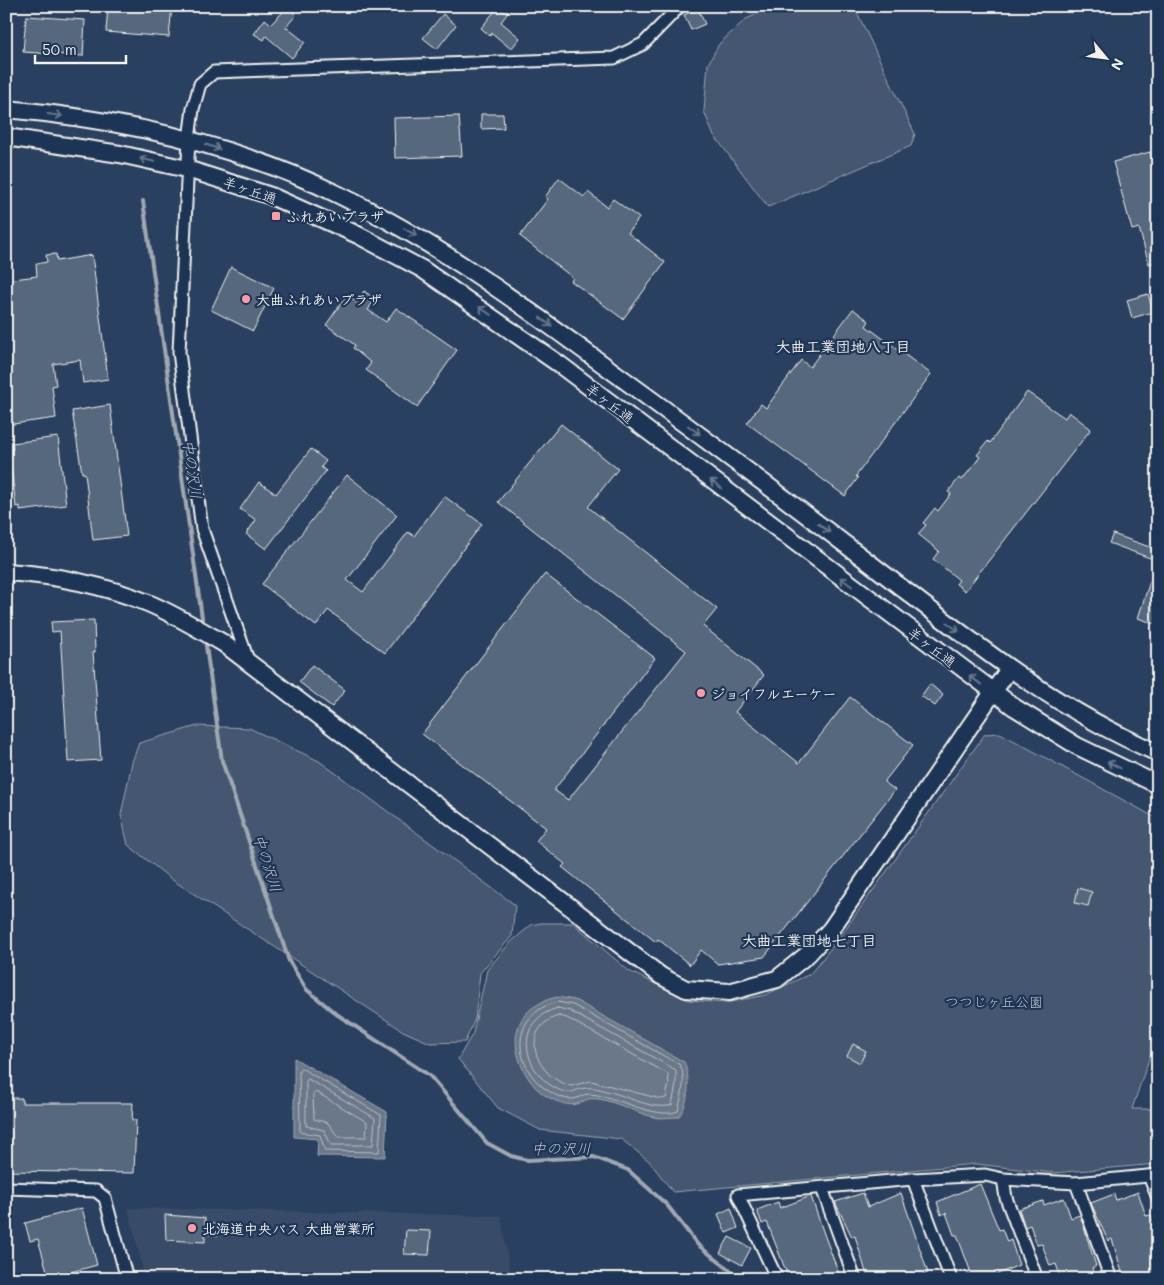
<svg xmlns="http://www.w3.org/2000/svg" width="1164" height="1285" viewBox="0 0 1164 1285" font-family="Mali,'Klee One',sans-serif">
<rect width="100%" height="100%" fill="#2a4060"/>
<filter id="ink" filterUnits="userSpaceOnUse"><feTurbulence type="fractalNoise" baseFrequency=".02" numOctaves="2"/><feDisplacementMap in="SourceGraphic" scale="10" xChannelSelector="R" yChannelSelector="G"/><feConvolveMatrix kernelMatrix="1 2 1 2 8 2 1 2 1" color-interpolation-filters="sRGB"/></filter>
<g filter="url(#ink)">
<path fill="#374c69" d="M128,1208L501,1216L511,1279H145Z"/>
<g fill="#445771" stroke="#9ca4ac">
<path d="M776,6H854L915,134L911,146L768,207L713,134L704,111L708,64L719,44L746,19Z"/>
<path d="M197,726L249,728L319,761L515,905L512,936L480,973L475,1019L465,1042L430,1043L403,1031L171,879L128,845L121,815L132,762L139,743Z"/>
<path d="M1000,733L1158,819V1032L1132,1109H1158V1164L1053,1173L976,1164L673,1192L649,1161L621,1139L540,1130L498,1108L458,1059L473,1033L487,970L511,942L531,925L541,923H573L629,971L688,1000L725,1003L765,995L810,974L836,942L985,734Z"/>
</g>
<g fill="#6a788a" stroke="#a1a8b0">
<path d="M557,997L575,1000L684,1062C691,1076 689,1107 678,1117C672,1117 665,1118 659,1118C638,1115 608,1096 588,1099C585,1100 581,1103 577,1104C569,1106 560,1103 552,1099C538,1093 530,1082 523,1069C507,1034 519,1006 557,997Z"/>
<path d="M294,1058L387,1112L385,1157L317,1156L318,1139L294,1137Z"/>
</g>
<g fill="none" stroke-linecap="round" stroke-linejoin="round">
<g stroke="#bdc1c2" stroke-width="1">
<path d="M558,1002L573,1005L680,1065C687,1078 681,1098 678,1111C661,1119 625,1102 607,1097C602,1096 594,1094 588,1094C584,1094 581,1097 577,1098C569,1101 559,1097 552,1093C512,1071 507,1013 558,1002Z"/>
<path d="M558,1008L570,1011L676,1070V1084L672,1105C652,1111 626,1095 606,1091C600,1089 593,1087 587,1088C572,1089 573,1097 555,1088C521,1069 514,1019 558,1008Z"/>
<path d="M559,1016L567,1018L668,1074L669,1083L666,1098L661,1099L591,1081L571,1086C562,1083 553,1079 547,1072C528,1052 531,1023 559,1016Z"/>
<path d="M301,1068L381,1115L379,1152L325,1151L320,1135L300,1132L299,1071Z"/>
<path d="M308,1079L375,1118L373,1145H331L324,1130L306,1126V1082Z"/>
<path d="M316,1092L367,1122L366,1137H338L328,1123L314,1119L313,1095Z"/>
</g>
<g stroke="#a1a8b0" stroke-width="4">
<path d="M143,201L203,625"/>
<path d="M205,639L222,761L289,961L306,989L335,1013L430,1076L487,1143L511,1156L527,1160L594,1157L628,1170L667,1205L698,1245L741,1279"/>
</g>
</g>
<g fill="#56677d" stroke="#f4f1e8">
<path d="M108,6H172L169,37L106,32Z"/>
<path d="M288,7L296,15L286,27L305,42L292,58L266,36L264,40L254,34L265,19L271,24Z"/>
<path d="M498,7L507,14L501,22L520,38L511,49L492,33L490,36L481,28Z"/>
<path d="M698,9L705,24L691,30L684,15Z"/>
<path d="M443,14L456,25L437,49L423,38Z"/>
<path d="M26,16L85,20L83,56L23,52Z"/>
<path d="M481,114H503L504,128L481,129Z"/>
<path d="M459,116L462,156L395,158L394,118Z"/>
<path d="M1150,152L1158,183V262L1149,264L1139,228L1132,230L1113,162Z"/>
<path d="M559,178L584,197L588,192L607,207L613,199L639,218L628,233L665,262L623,319L571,281L573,278L520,236L548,199L545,197Z"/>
<path d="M56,254L57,261L92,255L108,379L83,383L80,360L53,364L56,385L52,386L56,418L6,425V280L37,276L36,264L47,262L46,255Z"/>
<path d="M231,267L274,288L253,331L211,310Z"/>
<path d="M364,291L375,299L368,310L386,322L396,308L457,350L417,407L366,370L371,363L353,348L355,345L326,325L347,295L357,302Z"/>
<path d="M1148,294L1153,312L1132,318L1127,300Z"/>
<path d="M853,309L869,321L866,326L931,374L856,476L858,478L845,496L747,423L761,404L766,408L801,360L810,367Z"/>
<path d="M1027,392L1065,418L1069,412L1091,429L965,591L956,584L959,580L933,559L939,551L918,534L926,525L923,523L935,508L938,511L951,494L948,492L959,478L962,480L980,457L977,455L988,441L990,443Z"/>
<path d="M110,405L127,536L93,540L85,473H82L72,411Z"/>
<path d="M561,424L618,469L588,507L717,609L703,626L764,675L735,712L799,763L850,697L913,745L884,782L895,790L764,957L718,964L701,950L690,965L658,939L656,942L562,867L565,864L536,841L546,828L422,734L545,574L655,658L554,790L568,800L686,651L498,502Z"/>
<path d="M58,437L66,505L20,511V506L16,507L9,450L13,449L12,443Z"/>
<path d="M311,449L326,461L321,467L326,471L266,549L246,534L256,520L240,509L259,482L276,494Z"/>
<path d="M347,475L397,515L347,580L363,592L408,532L414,536L444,496L482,524L385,653L328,610L316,626L262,584Z"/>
<path d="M1113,534L1158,550V561L1109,543Z"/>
<path d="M1156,563H1158V625L1138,618Z"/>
<path d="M94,620L95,652H93L101,760L68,762L60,631L52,632L51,622Z"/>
<path d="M312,665L345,690L332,707L299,682Z"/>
<path d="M930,684L943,695L935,706L921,696Z"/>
<path d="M1078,888L1092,892L1088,906L1075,903Z"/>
<path d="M853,1044L866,1051L860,1063L847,1056Z"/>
<path d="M10,1098H22V1103H133L132,1120H136L134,1173L6,1171V1102H9Z"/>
<path d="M980,1184L999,1230L1002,1229L1007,1242L1011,1240L1019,1265L986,1279H970L967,1272L970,1270L957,1235H954L946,1213L941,1215L937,1202Z"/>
<path d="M1138,1192L1146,1216L1151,1215L1158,1236V1279H1124L1112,1239L1108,1241L1091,1203L1114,1194L1116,1200Z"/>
<path d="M863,1193L868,1207L901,1193L928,1273L921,1276L922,1279H868L855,1236L852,1237L835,1202Z"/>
<path d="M811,1196L824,1234L841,1279H789L767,1222L762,1224L757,1210L778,1202L780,1208Z"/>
<path d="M1064,1198L1071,1218L1080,1215L1096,1266L1092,1268L1096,1279H1061L1056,1264L1050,1266L1042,1244L1037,1245L1030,1225L1025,1227L1019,1209L1043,1201L1044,1205Z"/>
<path d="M82,1208L97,1265L49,1278L38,1239L30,1241L25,1223Z"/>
<path d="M731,1208L738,1228L726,1233L718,1214Z"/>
<path d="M165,1215L205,1218V1224H219V1235L205,1234V1242L166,1240Z"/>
<path d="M406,1230L431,1231L429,1255L404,1254Z"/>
<path d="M729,1237L751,1248L742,1265L720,1253Z"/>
</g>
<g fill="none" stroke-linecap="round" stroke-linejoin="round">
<g stroke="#f4f1e8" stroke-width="15">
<g id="street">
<path d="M248,660L202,529L179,352L189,139L193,109L200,84L214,72L614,58L643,44L680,6"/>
<path d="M1149,1176L1158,1198"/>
<path d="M913,1179L951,1279"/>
<path d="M1003,1179L1006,1198L1037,1279"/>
<path d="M1076,1183L1111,1279"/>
<path d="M6,1188L96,1191L105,1198L127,1279"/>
<path d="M822,1188L855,1279"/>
<path d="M777,1279L738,1195L913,1179L985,1175L1003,1179L1076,1183L1158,1175"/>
</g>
</g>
<g stroke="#f4f1e8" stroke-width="20">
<g id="secondary">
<path d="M6,109C119,119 234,144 337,194C431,239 514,299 597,360C688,426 778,493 867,561C960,632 1050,707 1158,753"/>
<path d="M6,137L120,154L187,169L271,196L358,235L422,269L559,364L1014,707L1077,746L1158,785"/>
<path d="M6,572C55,575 103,585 148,603C174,614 199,629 223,643L661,976L686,989L729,992L777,979L808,954L831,929L1009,669"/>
</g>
</g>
<use href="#street" stroke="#1d3557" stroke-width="11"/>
<use href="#secondary" stroke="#1d3557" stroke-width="16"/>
</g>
<defs><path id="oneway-shaft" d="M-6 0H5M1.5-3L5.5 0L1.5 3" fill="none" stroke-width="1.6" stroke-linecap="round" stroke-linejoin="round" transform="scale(1.25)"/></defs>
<g stroke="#68778a">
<use href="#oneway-shaft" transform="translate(55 115) rotate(8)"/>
<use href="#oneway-shaft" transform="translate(213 147) rotate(19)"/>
<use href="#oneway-shaft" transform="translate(147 160) rotate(-167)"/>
<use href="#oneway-shaft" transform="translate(410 232) rotate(31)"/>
<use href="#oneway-shaft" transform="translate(485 311) rotate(-146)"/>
<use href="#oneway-shaft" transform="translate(546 322) rotate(36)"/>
<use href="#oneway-shaft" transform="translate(694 430) rotate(37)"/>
<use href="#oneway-shaft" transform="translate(716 484) rotate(-143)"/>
<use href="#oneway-shaft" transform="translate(824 528) rotate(37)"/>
<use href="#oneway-shaft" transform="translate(846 582) rotate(-143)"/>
<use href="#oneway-shaft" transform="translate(953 627) rotate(37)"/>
<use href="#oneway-shaft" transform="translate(975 680) rotate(-144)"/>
<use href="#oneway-shaft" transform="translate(1114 765) rotate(-153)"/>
</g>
</g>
<g fill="#ff9aa2" stroke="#1d3557" stroke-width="2">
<rect x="271" y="211" width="10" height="10" rx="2.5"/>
<circle cx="246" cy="299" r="5"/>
<circle cx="701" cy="693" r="5"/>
<circle cx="192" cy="1228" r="5"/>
</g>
<g text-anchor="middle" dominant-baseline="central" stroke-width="4.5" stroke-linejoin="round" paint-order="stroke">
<g font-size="14" fill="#f4f1e8" stroke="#1d3557">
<text transform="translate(250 190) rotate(19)">羊ヶ丘通</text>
<text transform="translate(610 403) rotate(37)">羊ヶ丘通</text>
<text transform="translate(932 647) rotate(37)">羊ヶ丘通</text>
</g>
<g font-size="14" font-weight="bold" fill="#f4f1e8" stroke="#1d3557" text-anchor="start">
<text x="286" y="216">ふれあいプラザ</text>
<text x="256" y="299">大曲ふれあいプラザ</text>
<text x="711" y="693">ジョイフルエーケー</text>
<text x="202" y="1228">北海道中央バス 大曲営業所</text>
</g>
<g font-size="14" fill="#bfc3c4" stroke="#1d3557">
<text x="994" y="1001">つつじヶ丘公園</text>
</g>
<g font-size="15" font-weight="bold" fill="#f4f1e8" stroke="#1d3557">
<text x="843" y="346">大曲工業団地八丁目</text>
<text x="809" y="940">大曲工業団地七丁目</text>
</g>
<g font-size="15" font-style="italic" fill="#bdc1c2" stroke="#1d3557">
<text transform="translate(193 469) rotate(82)">中の沢川</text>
<text transform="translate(268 863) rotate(72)">中の沢川</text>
<text x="561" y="1148">中の沢川</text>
</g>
</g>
<rect width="1164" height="1285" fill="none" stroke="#1d3557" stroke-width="25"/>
<rect x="12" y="12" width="1139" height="1260" fill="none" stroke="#f4f1e8" stroke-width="2" filter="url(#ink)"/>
<g transform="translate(1106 58) rotate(119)" stroke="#1d3557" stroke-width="4" paint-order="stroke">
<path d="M0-4L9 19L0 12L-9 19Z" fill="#f4f1e8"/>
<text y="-8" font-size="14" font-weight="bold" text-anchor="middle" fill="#f4f1e8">N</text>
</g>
<path d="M35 55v8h91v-8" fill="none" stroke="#f4f1e8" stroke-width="2.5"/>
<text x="42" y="55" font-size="15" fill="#f4f1e8" stroke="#1d3557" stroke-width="4" paint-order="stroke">50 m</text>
</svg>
